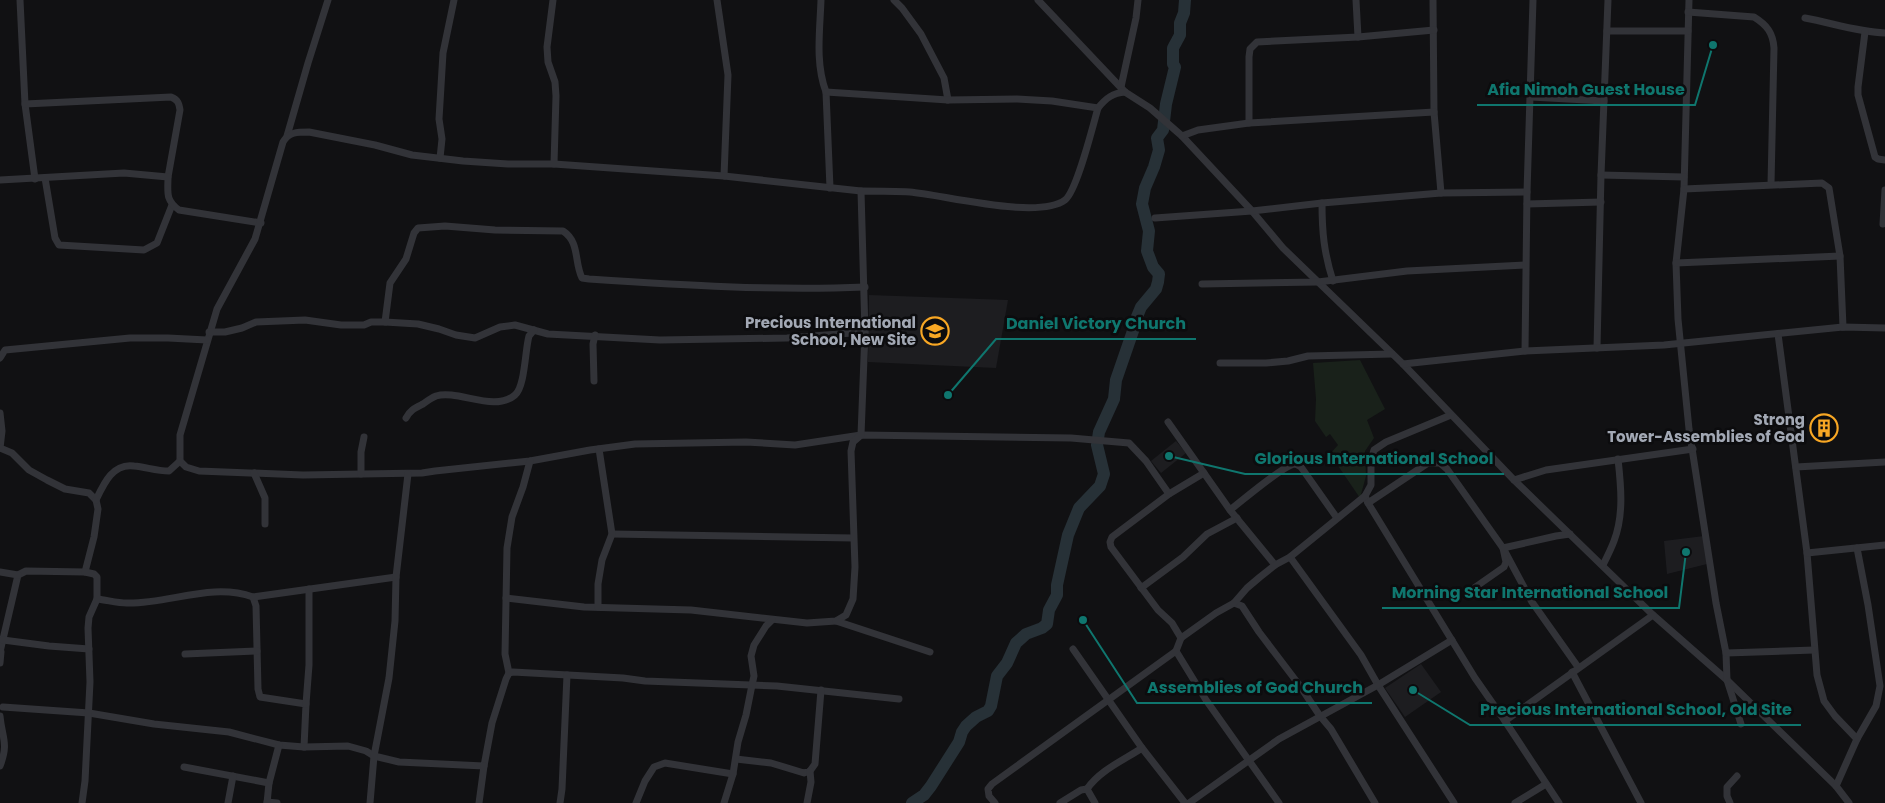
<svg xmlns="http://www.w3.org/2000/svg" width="1885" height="803" viewBox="0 0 1885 803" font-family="Poppins,sans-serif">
<rect width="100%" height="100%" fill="#111113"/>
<g fill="#1d1d20">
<path d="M869,295L1008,300L996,368L868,362Z"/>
<path d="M1176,441L1186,453L1161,473L1151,461Z"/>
<path d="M1704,536L1707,564L1667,574L1664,541Z"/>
<path d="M1421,664L1441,692L1405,717L1385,688Z"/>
</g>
<path fill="#19211a" d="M1360,360L1385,409L1367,420L1374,438L1365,451L1366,476L1360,498L1330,454L1338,445L1330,434L1326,437L1315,421L1316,399L1313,363Z"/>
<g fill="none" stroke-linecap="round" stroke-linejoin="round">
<path stroke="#273137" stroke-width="12" d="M912,803L924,795L931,786L959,742L962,732L966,726L976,717L988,711L991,706L997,676L1007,663L1016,643L1026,634L1042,628L1047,624L1049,610L1057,595V585L1068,535L1079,508L1100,486L1104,474L1097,445L1099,432L1114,399L1116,380L1134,328L1136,319L1141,307L1156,289L1158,282L1159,274L1153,267L1147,251L1149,231L1142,204L1145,188L1154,167L1159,150L1157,138L1163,130L1166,104L1175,67L1173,64V48L1180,35V23L1184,13L1185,0"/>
<g stroke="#323338" stroke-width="7">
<path d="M20,0L25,104L35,179"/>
<path d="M553,0L547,47L548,62L555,82L556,96L554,164"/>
<path d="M717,0L728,75L724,176"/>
<path d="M821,0C820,30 815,63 826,92L830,188"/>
<path d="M894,0L902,8L921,34L944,78L948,100"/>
<path d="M1038,0L1125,92L1150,108L1182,136L1252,211L1283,248L1403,364L1514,480L1653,615L1727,680L1836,786L1849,803"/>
<path d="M1356,0L1358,37"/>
<path d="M1433,0L1434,112L1441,193"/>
<path d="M1689,0L1684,189L1676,263L1678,319L1689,429L1716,603L1726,653L1727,680L1741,724"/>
<path d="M1688,12L1754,17C1767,25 1773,33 1774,48L1771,184"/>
<path d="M1805,18C1832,23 1858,32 1885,33"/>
<path d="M1607,31H1688"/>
<path d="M1865,32L1858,87V95L1875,157L1878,159L1885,160"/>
<path d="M1121,87L1136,18L1138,0"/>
<path d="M826,92L948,100L1017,99L1052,101L1098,108"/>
<path d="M1531,97L1604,101"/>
<path d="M25,104L171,97C178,100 179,103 180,110L168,177"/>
<path d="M1249,123V57L1250,49L1257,42L1358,37L1434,30"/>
<path d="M287,136L308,63L328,0"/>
<path d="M1182,136L1198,130L1249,123L1434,112"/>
<path d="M440,158L442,139L439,119L443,53L454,0"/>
<path d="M1601,175L1684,177"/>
<path d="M45,178L55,238L59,245L144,250L157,243L172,205"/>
<path d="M0,180L124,173L168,177C168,192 165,200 179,210L261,223"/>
<path d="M1684,189L1822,183L1829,188L1840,256L1843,327"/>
<path d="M861,191L724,176L554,164H508L463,161L412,155L375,145L309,132C297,132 289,132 283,142L255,239L217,309L180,435V461L186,467L199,471L303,475L422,473L435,471L530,461L590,450L635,444L746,442L795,445L861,435L1071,438L1129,443L1146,461L1169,494"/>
<path d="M1322,203C1322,232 1324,253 1333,281"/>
<path d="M1527,204L1601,202"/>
<path d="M1155,218L1252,211L1322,203L1441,193L1527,192"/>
<path d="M1883,224L1885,190"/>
<path d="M1676,263L1840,256"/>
<path d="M1202,284L1318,282L1407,271L1525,265"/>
<path d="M385,322L390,283L406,259L414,233L418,228L445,226L495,230L563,231C580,242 574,262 582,278L589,279C681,285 773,291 865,287"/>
<path d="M209,332H225L242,328L256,322L305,320L341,325H364L371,322H385L418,324L439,329L456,335L475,338L500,327L515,325L548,334L660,340L787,338L865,332"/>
<path d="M1778,334L1807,553L1817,675L1824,701L1835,716L1857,739"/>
<path d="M1597,348L1601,175L1608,0"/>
<path d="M1525,351L1527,192L1533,0"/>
<path d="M0,358L5,350L130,338H168L207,340"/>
<path d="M1220,363H1266L1288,361L1308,356L1392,354"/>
<path d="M1403,364L1525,351L1664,345L1843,327L1885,328"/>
<path d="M594,381L593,344L595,335"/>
<path d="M0,413L2,431L0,448"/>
<path d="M406,418C410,410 415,408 423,404C427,401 431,398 436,396C458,389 494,413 515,395C525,387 525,350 529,336L534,330"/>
<path d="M1168,422L1230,510L1275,565"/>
<path d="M0,448L12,453L29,470L47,480L65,489L89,493L96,500L98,509L94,537L85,572L26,571L18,575L0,652"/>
<path d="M1796,467L1885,462"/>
<path d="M254,473L265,498V524"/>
<path d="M361,474V452L364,437"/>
<path d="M1514,480L1546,470L1693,449"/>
<path d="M1365,496L1368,503L1475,678L1505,721L1559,803"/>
<path d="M96,500C104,483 113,463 134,466C146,467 156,471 169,471L180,461"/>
<path d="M1368,503L1428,463H1440L1447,469L1503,548L1532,602L1578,667"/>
<path d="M1230,510C1242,501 1281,467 1294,464C1297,464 1298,465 1301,467L1337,518"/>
<path d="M612,534L853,538"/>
<path d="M1807,553L1885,545"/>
<path d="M1290,557L1361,655L1378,685L1454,803"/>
<path d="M1603,565C1607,557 1611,549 1614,541C1624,515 1621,486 1618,459"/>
<path d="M0,572L18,575"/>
<path d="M1141,588L1183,557L1207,534L1237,518"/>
<path d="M1474,588L1504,567L1506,562L1503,548L1556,536L1570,534"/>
<path d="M253,597L256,606L258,689L260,697L306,704L304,747"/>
<path d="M506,598L584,607L691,610L807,623L836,621L846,615L853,599L855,567L851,451L853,442L861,435L865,332L861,191C877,191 894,191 910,192C944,195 1038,220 1065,200C1077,191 1093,125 1098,108C1106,98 1113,93 1125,92"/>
<path d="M97,599C107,600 117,603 127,603C170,604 211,582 253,597L396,577"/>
<path d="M1234,603L1242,606L1259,632L1300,686L1320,716L1331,729L1375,803"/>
<path d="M598,607V584L602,560L612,534L599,449"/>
<path d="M836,621L930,652"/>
<path d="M1181,638L1172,623L1158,610L1111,547L1110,542L1112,537L1169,494L1204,473"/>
<path d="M3,640L49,646L89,649"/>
<path d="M1073,649L1142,748L1185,803"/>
<path d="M1176,651L1206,700L1279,803"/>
<path d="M1726,653L1814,650"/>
<path d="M185,654L257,651"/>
<path d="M0,663L1,652"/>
<path d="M1572,672L1641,803"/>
<path d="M509,673L505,654L507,548L512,517L523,487L530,461"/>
<path d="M306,704L309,665V589"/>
<path d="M3,707L89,713L154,724L229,732L279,745L304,747L348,746L366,751L374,756L399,762L484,766L492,723L506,679L509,673L513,672L623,678L645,681L777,686L899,699"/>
<path d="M0,716C2,738 9,743 0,766"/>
<path d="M1505,721L1653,615"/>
<path d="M736,759L771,763L804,773L810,771L815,764L821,690"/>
<path d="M184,767L269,783"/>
<path d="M1836,786L1857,739L1876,706L1880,686L1868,605L1857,548"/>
<path d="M267,802L277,803"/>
<path d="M82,803L85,781L90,682L88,628L89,617L97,599V577L94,574L85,572"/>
<path d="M228,803L233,776"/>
<path d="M267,803L269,783L279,745"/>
<path d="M370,803L374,756L389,678L395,621L396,577L408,474"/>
<path d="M479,803L484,766"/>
<path d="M560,803L562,789L567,675"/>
<path d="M636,803L645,781L654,767L665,763L733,774"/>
<path d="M724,803L733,774L738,742L746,715L752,685L754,676L751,656L754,645L766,626L772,620"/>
<path d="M807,803L811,782L810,771"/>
<path d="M995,803L989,796L988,789L992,784L1176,651L1181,638L1216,613L1234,603L1247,588L1260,577L1275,565L1290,557L1365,496L1371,485V460L1374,450L1386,442L1451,415"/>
<path d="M1060,803L1081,790L1087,789"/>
<path d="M1095,803L1087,789C1100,770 1124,760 1142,748"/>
<path d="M1189,803L1279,739L1378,685L1452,640"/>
<path d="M1515,803L1546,784"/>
<path d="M1730,803L1727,796V787L1737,776"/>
</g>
</g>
<defs>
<g id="school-ring" transform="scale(1.4375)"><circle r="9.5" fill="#0c0c0e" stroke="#f8a724" stroke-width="1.5"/><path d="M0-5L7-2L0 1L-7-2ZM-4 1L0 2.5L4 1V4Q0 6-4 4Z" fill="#f8a724"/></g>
<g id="building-ring" transform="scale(1.4375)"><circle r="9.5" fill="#0c0c0e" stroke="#f8a724" stroke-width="1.5"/><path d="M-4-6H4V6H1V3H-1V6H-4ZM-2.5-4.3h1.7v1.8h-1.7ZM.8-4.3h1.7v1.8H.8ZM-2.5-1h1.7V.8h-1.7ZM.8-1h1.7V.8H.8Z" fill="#f8a724"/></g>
</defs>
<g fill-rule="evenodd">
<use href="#school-ring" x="935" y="331"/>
<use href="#building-ring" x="1824" y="428"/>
</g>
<g text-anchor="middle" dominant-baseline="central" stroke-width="5" stroke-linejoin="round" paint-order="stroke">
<g font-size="15" font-weight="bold" fill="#a2a8b4" stroke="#0c0c0e" text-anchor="end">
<text x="916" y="322">Precious International<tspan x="916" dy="17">School, New Site</tspan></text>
<text x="1805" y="419">Strong<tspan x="1805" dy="17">Tower-Assemblies of God</tspan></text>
</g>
</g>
<path fill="none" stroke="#0f766e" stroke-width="2" d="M1713 45L1695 105H1477M948 395L996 339H1196M1169 456L1245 474H1504M1686 552L1679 608H1382M1083 620L1137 703H1372M1413 690L1470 725H1801"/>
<g fill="#0f766e" stroke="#0c0c0e" stroke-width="2">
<circle cx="1713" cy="45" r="5"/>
<circle cx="948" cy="395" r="5"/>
<circle cx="1169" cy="456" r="5"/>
<circle cx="1686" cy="552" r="5"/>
<circle cx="1083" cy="620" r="5"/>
<circle cx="1413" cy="690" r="5"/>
</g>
<g font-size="16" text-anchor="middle" font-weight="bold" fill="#0f766e" stroke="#0c0c0e" stroke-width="5" stroke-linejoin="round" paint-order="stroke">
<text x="1586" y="95">Afia Nimoh Guest House</text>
<text x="1096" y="329">Daniel Victory Church</text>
<text x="1374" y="464">Glorious International School</text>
<text x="1530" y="598">Morning Star International School</text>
<text x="1255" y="693">Assemblies of God Church</text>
<text x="1636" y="715">Precious International School, Old Site</text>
</g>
</svg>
